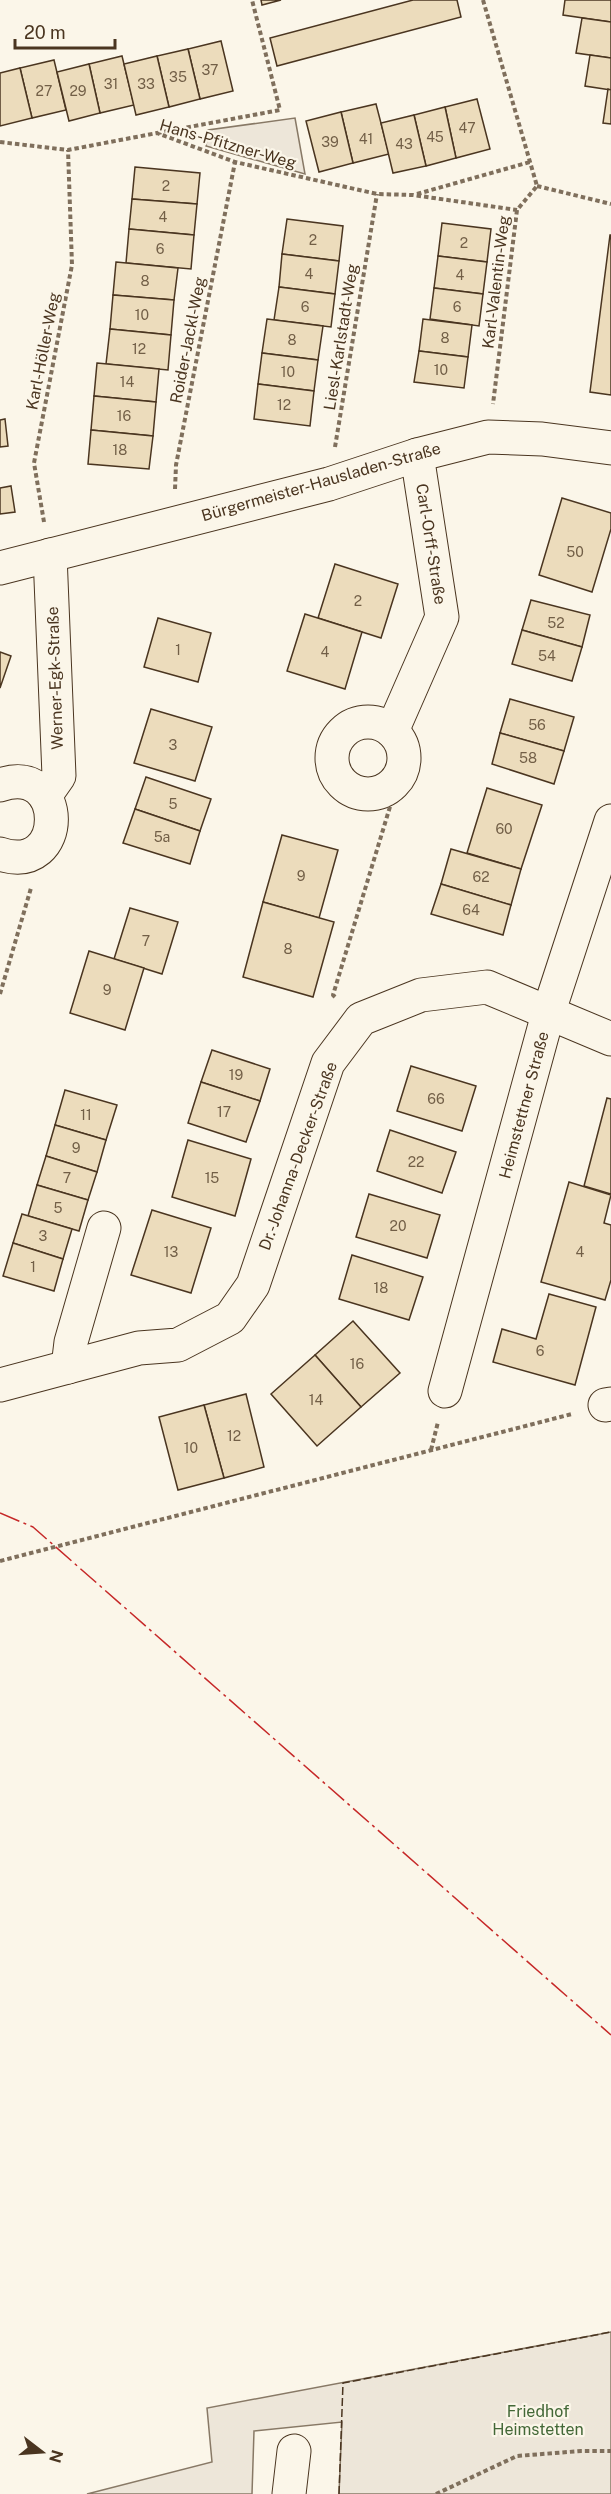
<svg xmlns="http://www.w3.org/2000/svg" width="611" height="2494" viewBox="0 0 611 2494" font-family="'Public Sans',sans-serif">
<rect width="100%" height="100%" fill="#fbf6e9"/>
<g fill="#ede6d9" stroke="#887966" stroke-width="1.5">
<path d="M295,118L305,174L206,146L208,130Z"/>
<path d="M611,2332V2494H339L342,2422L254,2431L252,2494H87L212,2462L207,2408Z"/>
</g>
<g fill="#ecdcbc" stroke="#4a3520" stroke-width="1.5">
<path d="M261,0H281L262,5Z"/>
<path d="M413,0H457L461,17L277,66L270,38Z"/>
<path d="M565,0H611V22L563,15Z"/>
<path d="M582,18L611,22V58L576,53Z"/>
<path d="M221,41L233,91L200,99L188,49Z"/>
<path d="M188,49L200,99L169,107L157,56Z"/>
<path d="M590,55L611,58V90L585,86Z"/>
<path d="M122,56L134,105L100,113L89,64Z"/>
<path d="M157,56L169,107L136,115L124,64Z"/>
<path d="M54,60L66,110L32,118L20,68Z"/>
<path d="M89,64L100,113L69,121L57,72Z"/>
<path d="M20,68L32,118L0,126V73Z"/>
<path d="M608,89L611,90V124L603,123Z"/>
<path d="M477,99L490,149L456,158L445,107Z"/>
<path d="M376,104L389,154L353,163L341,112Z"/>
<path d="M445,107L456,158L426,166L414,115Z"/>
<path d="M341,112L353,163L319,172L306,121Z"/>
<path d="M414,115L426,166L393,173L381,123Z"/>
<path d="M135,167L200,173L197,204L132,199Z"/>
<path d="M132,199L197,204L194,235L129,229Z"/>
<path d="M287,219L343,226L339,261L282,254Z"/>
<path d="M442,223L491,229L487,262L438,256Z"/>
<path d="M129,229L194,235L191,269L126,263Z"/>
<path d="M610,235H611V395L590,392Z"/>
<path d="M282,254L339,261L335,294L279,287Z"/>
<path d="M438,256L487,262L483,294L434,288Z"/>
<path d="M116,262L178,268L174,300L113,295Z"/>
<path d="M279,287L335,294L331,327L274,320Z"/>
<path d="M434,288L483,294L479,326L430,319Z"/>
<path d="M113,295L174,300L171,335L110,329Z"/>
<path d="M267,319L323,326L318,360L262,353Z"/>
<path d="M423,319L472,325L468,357L419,351Z"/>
<path d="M110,329L171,335L168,370L106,364Z"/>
<path d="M419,351L468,357L464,388L414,382Z"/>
<path d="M262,353L318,360L314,391L258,384Z"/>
<path d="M97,363L159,369L156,402L94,396Z"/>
<path d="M258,384L314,391L310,426L254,419Z"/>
<path d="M94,396L156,402L153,436L91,430Z"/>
<path d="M5,419L8,446L0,447V420Z"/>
<path d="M91,430L153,436L149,469L88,464Z"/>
<path d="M11,486L15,512L0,514V488Z"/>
<path d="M562,498L611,513V529L592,592L539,575Z"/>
<path d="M335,564L398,584L381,638L318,618Z"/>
<path d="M531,600L590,615L582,647L522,630Z"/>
<path d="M305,614L362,632L345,689L287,671Z"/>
<path d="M158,618L211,633L198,682L144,667Z"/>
<path d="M522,630L582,647L572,681L512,664Z"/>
<path d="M0,652L11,656L0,688Z"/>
<path d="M510,699L574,717L564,751L500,733Z"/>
<path d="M151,709L212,727L195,781L134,763Z"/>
<path d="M500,733L564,751L554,784L492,764Z"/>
<path d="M146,777L211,799L200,831L135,809Z"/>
<path d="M487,788L542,805L521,869L467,853Z"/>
<path d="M135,809L200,831L190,864L123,843Z"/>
<path d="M282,835L338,850L319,918L263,902Z"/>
<path d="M451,849L521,869L511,905L441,884Z"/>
<path d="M441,884L511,905L503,935L431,914Z"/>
<path d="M263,902L334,922L313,997L243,977Z"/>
<path d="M130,908L178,922L162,974L114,959Z"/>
<path d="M89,951L144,968L125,1030L70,1013Z"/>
<path d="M212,1050L270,1069L260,1101L201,1082Z"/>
<path d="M411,1066L476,1086L462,1131L397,1111Z"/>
<path d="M201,1082L260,1101L246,1142L188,1123Z"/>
<path d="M65,1090L117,1105L106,1140L55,1125Z"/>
<path d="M607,1098L611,1099V1194L584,1186Z"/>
<path d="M55,1125L106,1140L97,1172L46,1156Z"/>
<path d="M390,1130L456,1152L442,1193L377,1171Z"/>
<path d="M188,1140L251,1159L235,1216L172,1197Z"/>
<path d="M46,1156L97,1172L88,1200L37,1185Z"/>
<path d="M569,1182L611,1195L604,1223L611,1225V1280L605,1300L541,1282Z"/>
<path d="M37,1185L88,1200L79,1231L28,1216Z"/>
<path d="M369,1194L440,1215L427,1258L356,1237Z"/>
<path d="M152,1210L211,1228L191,1293L131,1275Z"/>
<path d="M22,1214L72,1229L63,1259L13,1243Z"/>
<path d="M13,1243L63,1259L54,1291L3,1276Z"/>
<path d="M352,1255L423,1277L409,1320L339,1299Z"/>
<path d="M549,1294L596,1307L575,1385L493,1362L502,1329L536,1339Z"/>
<path d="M353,1321L400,1373L361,1407L315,1355Z"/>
<path d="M315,1355L361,1407L317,1446L271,1394Z"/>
<path d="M246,1394L264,1467L224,1478L204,1405Z"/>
<path d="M204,1405L224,1478L178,1490L159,1417Z"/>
</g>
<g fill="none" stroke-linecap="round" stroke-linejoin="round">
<g stroke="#4a3520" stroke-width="35">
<g id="minor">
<path d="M0,568L329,484L417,455L488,437L542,439L611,448"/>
<circle cx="368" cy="758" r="36"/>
<path d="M392,731L442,617L417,455"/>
<path d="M0,785C68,761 69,877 0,854"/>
<path d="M45,796L59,776L50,555"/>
<path d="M68,1367L71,1342L104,1228"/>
<path d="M0,1385L139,1348L178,1345L230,1318L253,1285L328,1063L361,1019L421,995L487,987L611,1039"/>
<path d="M445,1391L548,1014L611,821"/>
<path d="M605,1405L611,1404"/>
<path d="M289,2494L294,2451"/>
</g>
</g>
<g stroke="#7f6f5c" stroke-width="4" stroke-dasharray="4.5 3" stroke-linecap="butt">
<path d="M483,0L537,186L517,210L493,404"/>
<path d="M157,133L280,110L252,0"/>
<path d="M0,142L68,150L157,133L235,162L377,194L413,195L517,210"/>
<path d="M537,186L611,204"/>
<path d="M417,194L530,162"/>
<path d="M335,447L377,194"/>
<path d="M175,489L176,465L235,162"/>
<path d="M44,522L34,463L72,265L68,150"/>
<path d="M0,994L31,888"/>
<path d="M335,997L333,995L399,777"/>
<path d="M431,1450L438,1422"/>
<path d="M0,1561L572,1414"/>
<path d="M436,2494L517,2456L581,2451H611"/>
</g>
<use href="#minor" stroke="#fbf6e9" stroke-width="33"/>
<path stroke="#4a3520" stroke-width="1.5" stroke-dasharray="8 3" stroke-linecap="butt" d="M339,2494L343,2383L611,2332"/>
<path stroke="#c62828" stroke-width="1.5" stroke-dasharray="21 4.5 3 4.5" stroke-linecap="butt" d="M0,1513L33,1527L611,2035"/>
</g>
<g text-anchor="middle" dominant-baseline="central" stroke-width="4.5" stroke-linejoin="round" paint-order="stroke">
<g font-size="14" fill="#725f47">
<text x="210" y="70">37</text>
<text x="178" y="77">35</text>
<text x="111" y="84">31</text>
<text x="146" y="84">33</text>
<text x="44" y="91">27</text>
<text x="78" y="91">29</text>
<text x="467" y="128">47</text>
<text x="435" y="137">45</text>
<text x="366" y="139">41</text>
<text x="330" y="142">39</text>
<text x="404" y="144">43</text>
<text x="166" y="186">2</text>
<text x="163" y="217">4</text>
<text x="313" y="240">2</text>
<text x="464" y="243">2</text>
<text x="160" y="249">6</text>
<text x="309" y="274">4</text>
<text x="460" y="275">4</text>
<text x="145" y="281">8</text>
<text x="305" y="307">6</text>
<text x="457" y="307">6</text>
<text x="142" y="315">10</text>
<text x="445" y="338">8</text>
<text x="292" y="340">8</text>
<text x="139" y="349">12</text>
<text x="441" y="370">10</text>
<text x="288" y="372">10</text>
<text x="127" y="382">14</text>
<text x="284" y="405">12</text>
<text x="124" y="416">16</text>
<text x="120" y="450">18</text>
<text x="575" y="552">50</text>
<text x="358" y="601">2</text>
<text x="556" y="623">52</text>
<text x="178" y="650">1</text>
<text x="325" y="652">4</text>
<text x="547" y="656">54</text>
<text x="537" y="725">56</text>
<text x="173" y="745">3</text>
<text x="528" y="758">58</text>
<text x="173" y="804">5</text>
<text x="504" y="829">60</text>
<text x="162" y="837">5a</text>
<text x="301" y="876">9</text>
<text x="481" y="877">62</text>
<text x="471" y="910">64</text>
<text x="146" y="941">7</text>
<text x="288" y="949">8</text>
<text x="107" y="990">9</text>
<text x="236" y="1075">19</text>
<text x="436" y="1099">66</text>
<text x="224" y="1112">17</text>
<text x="86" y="1115">11</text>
<text x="76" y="1148">9</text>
<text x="416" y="1162">22</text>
<text x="67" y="1178">7</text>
<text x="212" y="1178">15</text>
<text x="58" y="1208">5</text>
<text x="398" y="1226">20</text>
<text x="43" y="1236">3</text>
<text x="171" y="1252">13</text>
<text x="580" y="1252">4</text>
<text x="33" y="1267">1</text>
<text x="381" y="1288">18</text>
<text x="540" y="1351">6</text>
<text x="357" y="1364">16</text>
<text x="316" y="1400">14</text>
<text x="234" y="1436">12</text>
<text x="191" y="1448">10</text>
</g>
<g font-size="16" fill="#4a3520" stroke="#fbf6e9">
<text transform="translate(228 144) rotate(16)">Hans-Pfitzner-Weg</text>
<text transform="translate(496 282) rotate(-83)">Karl-Valentin-Weg</text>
<text transform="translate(341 337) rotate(-81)">Liesl-Karlstadt-Weg</text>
<text transform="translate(188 340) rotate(-79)">Roider-Jackl-Weg</text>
<text transform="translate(43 351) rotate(-79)">Karl-Höller-Weg</text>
<text transform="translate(321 482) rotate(-16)">Bürgermeister-Hausladen-Straße</text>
<text transform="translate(431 544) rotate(81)">Carl-Orff-Straße</text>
<text transform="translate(55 678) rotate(-92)">Werner-Egk-Straße</text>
<text transform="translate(524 1105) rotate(-75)">Heimstettner Straße</text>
<text transform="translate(298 1156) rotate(-70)">Dr.-Johanna-Decker-Straße</text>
</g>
<g font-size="16" fill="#436837" stroke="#fbf6e9">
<text x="538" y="2411">Friedhof<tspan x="538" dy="18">Heimstetten</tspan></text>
</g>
</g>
<g transform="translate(42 2452) rotate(107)" stroke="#fbf6e9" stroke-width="4.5" paint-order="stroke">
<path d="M0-4.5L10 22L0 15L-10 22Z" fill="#4a3520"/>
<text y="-9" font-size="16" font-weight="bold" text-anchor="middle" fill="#4a3520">N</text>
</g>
<path d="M15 39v9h100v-9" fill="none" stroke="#4a3520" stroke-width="3"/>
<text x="24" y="39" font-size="18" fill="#4a3520" stroke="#fbf6e9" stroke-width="4.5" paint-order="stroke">20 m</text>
</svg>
